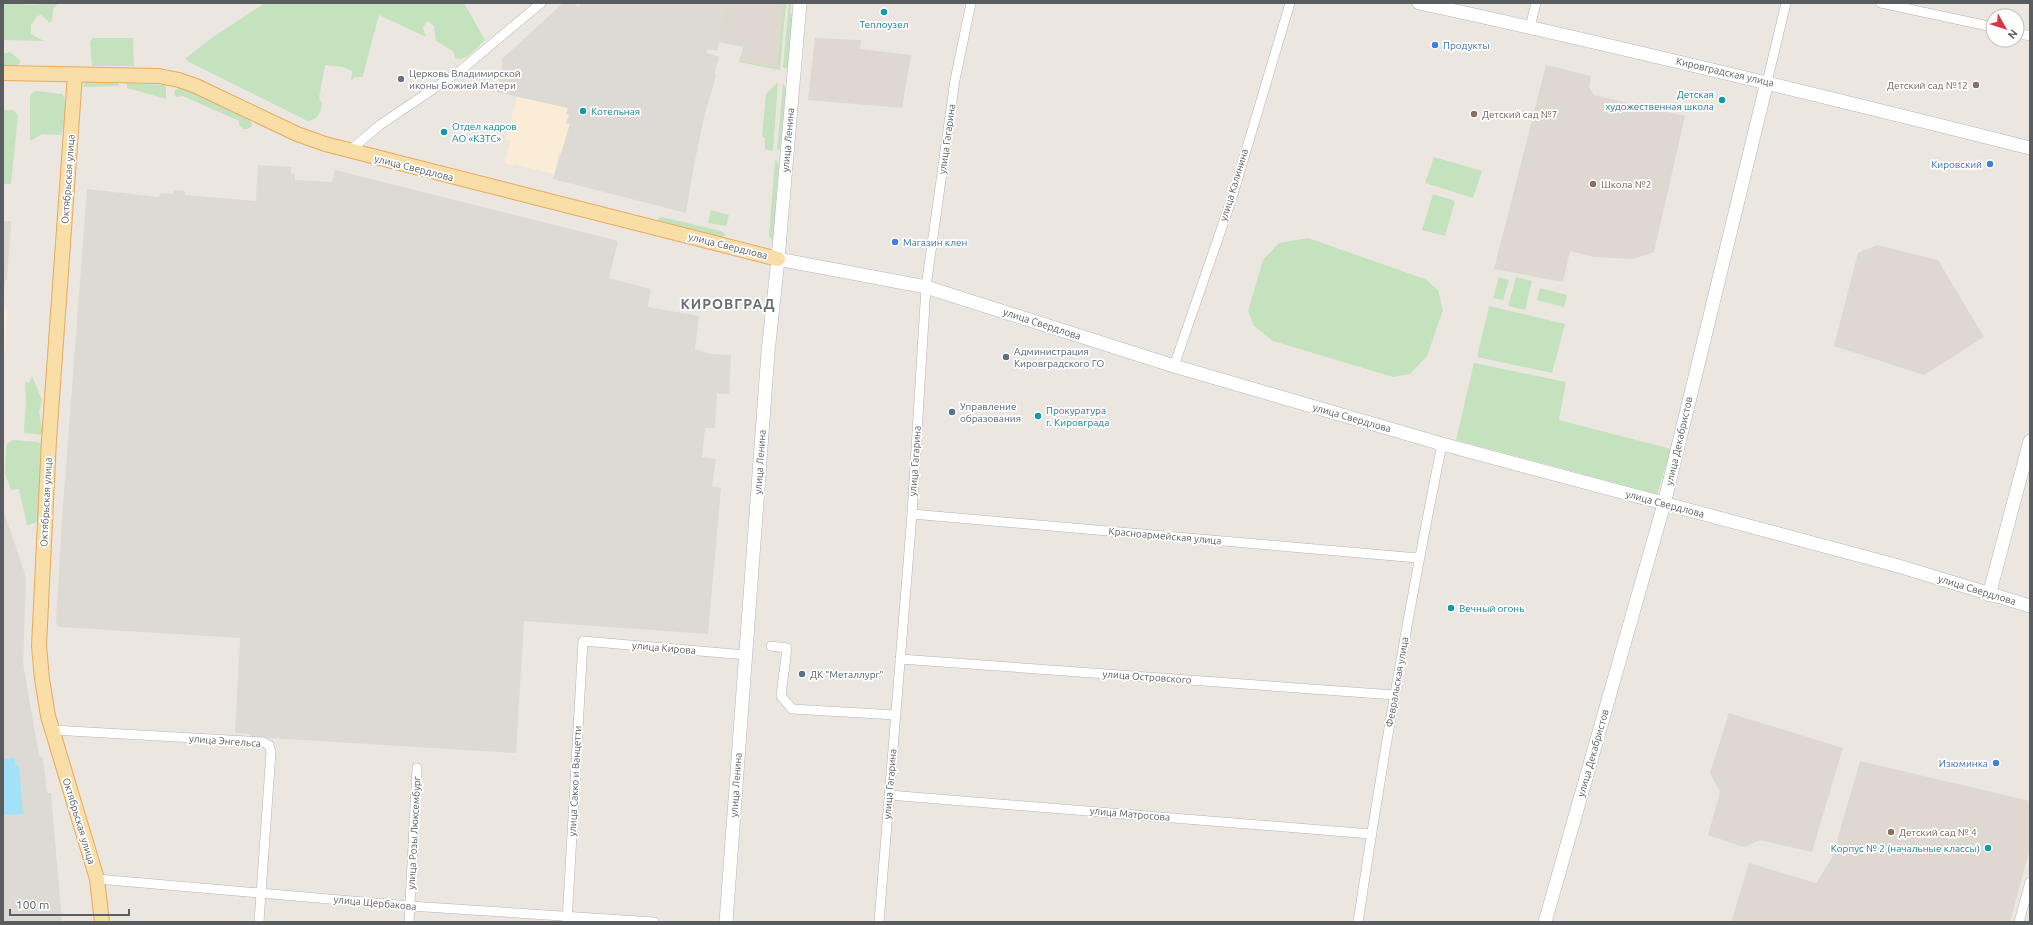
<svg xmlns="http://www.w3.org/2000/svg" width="2033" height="925" viewBox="0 0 2033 925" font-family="Ubuntu,sans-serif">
<rect width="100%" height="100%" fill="#ebe7e0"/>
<g fill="#fbecd5">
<path d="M517,97L568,108L570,124L562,153L559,152L554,174L515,164L514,166L507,164L505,162L511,140L506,139Z"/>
<path d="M3,291V305L8,310L3,366Z"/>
</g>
<g fill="#ddd9d5">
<path d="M563,3H573L578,7L582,3H709L727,7L717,51L708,49L707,53L719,57L715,71L716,76L704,117L693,171L686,213L553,179L570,124L566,123L569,115L566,114L568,108L497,92L503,62L501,60Z"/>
<path d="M258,165L291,167V173L295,174V180L332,182L335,170L618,241L609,278L651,289L648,307L699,316L695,349L710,354L731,355L729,394H717L715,428H705L702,457L716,459L712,486L721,488L708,634L524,621L516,753L252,737L247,733H235L240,638L59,627L56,622L62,519L87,189L159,197L160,193L173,194L174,190L185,191V195L256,201Z"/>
<path d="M3,221H11V223L7,280H5L4,291Z"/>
<path d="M3,509L26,577L23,663L39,756L43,757L47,793H51L62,922H3Z"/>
</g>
<g fill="#ded8d1">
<path d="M783,3L777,67L740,61L743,47L719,42L726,7L709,3Z"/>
<path d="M815,38L861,40L860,49L911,55L902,108L808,100Z"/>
<path d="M1546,65L1591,76L1589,87L1594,95L1685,116L1654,252L1633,259L1594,257L1570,251L1563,282L1494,269Z"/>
<path d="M1877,245L1938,260L1984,337L1924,375L1834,346L1858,253Z"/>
<path d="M1729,713L1843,748L1812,852L1760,840L1744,847L1708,835L1720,792L1710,773Z"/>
<path d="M1860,761L2030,801V848L2010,922H1731L1749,863L1816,883L1832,858Z"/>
</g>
<g fill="#c4e2bd">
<path d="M3,3H22L25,5L58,3L53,10L52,20L50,23L41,15L37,16L31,25V34L44,41L3,40Z"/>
<path d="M265,3H464L485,40C477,47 466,63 455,58L453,51L436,41L434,26L429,22H426L423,28L426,37L379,15L363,75L362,77H355L351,81L352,71L343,67L325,65L319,98L322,103C321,112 318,120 308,121L187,61L186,58L213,37Z"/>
<path d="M783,3H786L780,70L739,62L743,47L740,61L777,67Z"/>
<path d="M789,3H791L790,13L794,16L789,67L785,69L783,67Z"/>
<path d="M93,38H133L134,66H92L90,42Z"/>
<path d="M10,52L20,60V63L16,65L3,66V54Z"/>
<path d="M90,81L118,83L119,86L83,87L85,83Z"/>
<path d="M778,82L773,150L772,151L765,149V138L762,137L766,94Z"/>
<path d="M127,83L164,85L166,87V99L127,88Z"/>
<path d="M783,83L786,89L780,149L777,150Z"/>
<path d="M181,87L251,119L252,126L248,129H243L239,125V121L183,96L177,97L174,93L175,90Z"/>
<path d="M37,91L62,94C69,103 65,125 61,135L42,134L30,141V97L33,92Z"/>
<path d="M3,110H13L18,115L11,184H3Z"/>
<path d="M1434,157L1482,171L1473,198L1425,183Z"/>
<path d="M775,159L779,164L773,240L769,236Z"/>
<path d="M1433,194L1455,201L1445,236L1422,230Z"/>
<path d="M711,210L729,215L726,226L708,223Z"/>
<path d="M662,217L721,231L725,234L724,236L721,238L658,222V218Z"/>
<path d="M1308,238L1425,279L1438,290L1443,310L1427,356L1410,374L1393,377L1273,341L1254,326L1248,311L1263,260L1279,243Z"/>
<path d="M1499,277L1509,280L1503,300L1493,298Z"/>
<path d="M1516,277L1532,281L1525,310L1508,306Z"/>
<path d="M1540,288L1567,295L1564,307L1537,300Z"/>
<path d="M1489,306L1565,324L1552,373L1477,357Z"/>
<path d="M1474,363L1566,382L1559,420L1671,449L1657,494L1456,440Z"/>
<path d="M32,376L42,400L39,412L43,435L25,433L24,430L26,401L25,381L29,383Z"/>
<path d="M13,440L38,442L42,445L38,519L35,523L27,525L19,489L11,490L5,473L6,449L7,444Z"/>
</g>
<path fill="#a2e2f9" d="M15,758V765H19L23,814L3,815V759Z"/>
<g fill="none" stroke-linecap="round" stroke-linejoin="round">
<g stroke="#b1b4b7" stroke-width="10">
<g id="street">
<path d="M1881,3L1993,27"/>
<path d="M1530,27L1536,3"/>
<path d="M2017,33L2030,36"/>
<path d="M1767,82L1786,3"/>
<path d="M349,151L380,125L461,70L541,3"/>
<path d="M1174,366L1232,198L1290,3"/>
<path d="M912,514L1418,558"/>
<path d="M771,646L787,648L781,696L792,709L896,715"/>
<path d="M900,659L1394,695"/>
<path d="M52,730L263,742L269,745L271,752L259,922"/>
<path d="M889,795L1371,834"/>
<path d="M97,879L410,906L654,922"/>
<path d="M409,922L417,768"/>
<path d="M567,922L583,641L746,655"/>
<path d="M879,922L912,514L926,287L955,80L971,3"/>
<path d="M1358,922C1382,762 1410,602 1442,444"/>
<path d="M2019,922L2030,882"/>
</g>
</g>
<g stroke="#b2b6ba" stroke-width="14">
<g id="secondary">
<path d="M1419,3C1624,47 1827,97 2030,148"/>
<path d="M778,259L926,287L1174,366L1442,444L1895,565L2030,606"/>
<path d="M1989,595L2030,441"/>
<path d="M726,922L768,352L778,259L800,3"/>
<path d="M1545,922L1664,504L1767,82"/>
</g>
</g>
<g stroke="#e8a95c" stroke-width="16">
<g id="primary">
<path d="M3,73L159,76L179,80L196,86L297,134L325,144L778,259"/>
<path d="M75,75L49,440L39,646L42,679L48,716L97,879L102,922"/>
</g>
</g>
<use href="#street" stroke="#fff" stroke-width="9"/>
<use href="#secondary" stroke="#fff" stroke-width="13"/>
<use href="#primary" stroke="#fadea7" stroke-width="14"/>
</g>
<g fill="#0f9aa8" stroke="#fff" stroke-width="1.5">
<circle cx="884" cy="12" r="4"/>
<circle cx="1722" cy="100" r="4"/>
<circle cx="583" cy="111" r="4"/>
<circle cx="444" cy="132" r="4"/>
<circle cx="1038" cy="416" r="4"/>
<circle cx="1451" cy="608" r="4"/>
<circle cx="1988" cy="848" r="4"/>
</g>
<g fill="#3f7fe0" stroke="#fff" stroke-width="1.5">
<circle cx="1435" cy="45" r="4"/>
<circle cx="1990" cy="164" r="4"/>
<circle cx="895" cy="242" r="4"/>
<circle cx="1996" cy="763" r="4"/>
</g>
<circle fill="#6b7280" stroke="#fff" stroke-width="1.5" cx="401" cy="79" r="4"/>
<g fill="#8d6e63" stroke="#fff" stroke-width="1.5">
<circle cx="1976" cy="85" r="4"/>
<circle cx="1474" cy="114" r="4"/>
<circle cx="1593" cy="184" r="4"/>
<circle cx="1891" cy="832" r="4"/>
</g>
<g fill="#5c6f8a" stroke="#fff" stroke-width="1.5">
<circle cx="1006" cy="357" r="4"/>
<circle cx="952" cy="412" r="4"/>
<circle cx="802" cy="674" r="4"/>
</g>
<g text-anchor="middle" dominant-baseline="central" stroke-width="3.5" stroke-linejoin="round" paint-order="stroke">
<g font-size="10" fill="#0d838f" stroke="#fff" text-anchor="start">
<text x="884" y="24" text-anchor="middle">Теплоузел</text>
<text x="1714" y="94" text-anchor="end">Детская<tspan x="1714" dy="12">художественная школа</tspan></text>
<text x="591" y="111">Котельная</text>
<text x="452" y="126">Отдел кадров<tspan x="452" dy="12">АО «КЗТС»</tspan></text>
<text x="1046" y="410">Прокуратура<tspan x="1046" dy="12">г. Кировграда</tspan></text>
<text x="1459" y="608">Вечный огонь</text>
<text x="1980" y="848" text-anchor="end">Корпус № 2 (начальные классы)</text>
</g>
<g font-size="10" fill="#366cbe" stroke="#fff" text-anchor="start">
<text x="1443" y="45">Продукты</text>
<text x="1982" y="164" text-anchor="end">Кировский</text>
<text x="903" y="242">Магазин клен</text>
<text x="1988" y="763" text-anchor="end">Изюминка</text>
</g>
<g font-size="10" fill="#595d60" stroke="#fff">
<text transform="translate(1725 72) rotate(13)">Кировградская улица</text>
<text transform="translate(947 139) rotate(-82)">улица Гагарина</text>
<text transform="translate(788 140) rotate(-85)">улица Ленина</text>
<text transform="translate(414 168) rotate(14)">улица Свердлова</text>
<text transform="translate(68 179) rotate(-86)">Октябрьская улица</text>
<text transform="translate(1234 185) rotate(-73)">улица Калинина</text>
<text transform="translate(728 246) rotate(14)">улица Свердлова</text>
<text transform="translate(1042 324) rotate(18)">улица Свердлова</text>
<text transform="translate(1352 418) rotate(16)">улица Свердлова</text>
<text transform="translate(1679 441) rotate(-77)">улица Декабристов</text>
<text transform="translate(915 461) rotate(-86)">улица Гагарина</text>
<text transform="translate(760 462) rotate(-86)">улица Ленина</text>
<text transform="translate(46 502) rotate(-87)">Октябрьская улица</text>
<text transform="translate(1665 504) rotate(15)">улица Свердлова</text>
<text transform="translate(1165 536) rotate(5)">Красноармейская улица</text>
<text transform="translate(1977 590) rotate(17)">улица Свердлова</text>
<text transform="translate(664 648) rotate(5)">улица Кирова</text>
<text transform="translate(1147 677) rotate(4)">улица Островского</text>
<text transform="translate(1397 682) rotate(-80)">Февральская улица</text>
<text transform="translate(225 741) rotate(4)">улица Энгельса</text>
<text transform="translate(1593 753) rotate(-74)">улица Декабристов</text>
<text transform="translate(575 781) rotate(-87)">улица Сакко и Ванцетти</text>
<text transform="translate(890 784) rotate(-85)">улица Гагарина</text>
<text transform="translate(736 785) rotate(-86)">улица Ленина</text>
<text transform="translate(1130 814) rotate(5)">улица Матросова</text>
<text transform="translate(79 821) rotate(73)">Октябрьская улица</text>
<text transform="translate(414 833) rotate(-87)">улица Розы Люксембург</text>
<text transform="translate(375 903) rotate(5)">улица Щербакова</text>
</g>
<g font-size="10" fill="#5b616d" stroke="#fff" text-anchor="start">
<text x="409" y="73">Церковь Владимирской<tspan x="409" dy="12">иконы Божией Матери</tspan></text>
</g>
<g font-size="10" fill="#785e54" stroke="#fff" text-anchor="start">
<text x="1968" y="85" text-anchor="end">Детский сад №12</text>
<text x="1482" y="114">Детский сад №7</text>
<text x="1601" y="184">Школа №2</text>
<text x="1899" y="832">Детский сад № 4</text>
</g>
<g font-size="10" fill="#4e5e75" stroke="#fff" text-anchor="start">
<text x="1014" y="351">Администрация<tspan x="1014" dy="12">Кировградского ГО</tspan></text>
<text x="960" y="406">Управление<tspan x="960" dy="12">образования</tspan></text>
<text x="810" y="674">ДК "Металлург"</text>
</g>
<g font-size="14" font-weight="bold" letter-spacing="1" fill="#6a7072" stroke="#fff">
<text x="728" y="304">КИРОВГРАД</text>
</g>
</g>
<rect width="2033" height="925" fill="none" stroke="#595d60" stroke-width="8"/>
<g transform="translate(2005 28) rotate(129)"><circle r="19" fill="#ffffff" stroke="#bdbebf"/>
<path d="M0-3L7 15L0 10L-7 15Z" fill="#de3344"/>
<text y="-6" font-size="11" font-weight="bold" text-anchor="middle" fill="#595d60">N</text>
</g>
<path d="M10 909v6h119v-6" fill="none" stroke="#595d60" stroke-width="2"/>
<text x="16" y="909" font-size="12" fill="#595d60" stroke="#ffffff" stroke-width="3" paint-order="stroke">100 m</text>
</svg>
